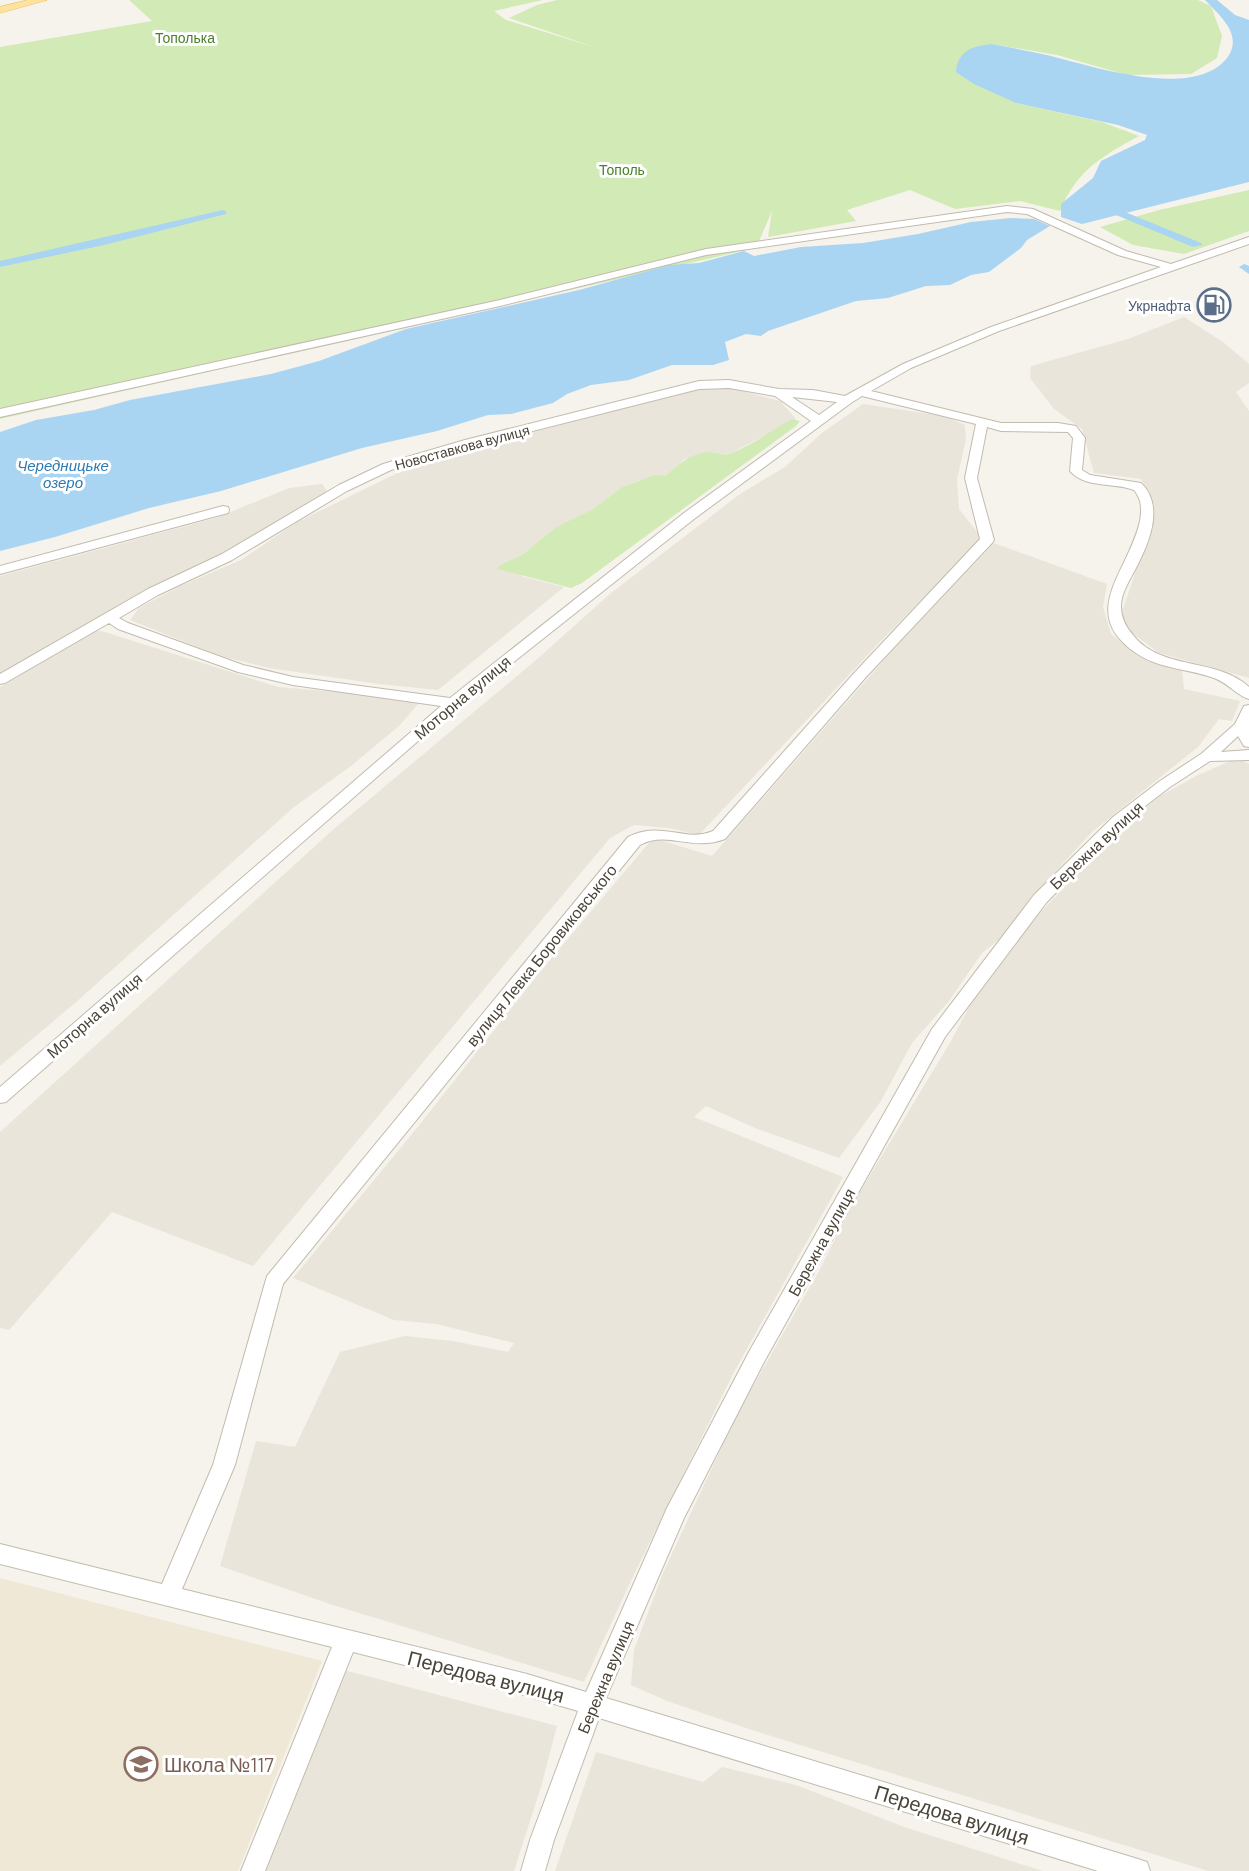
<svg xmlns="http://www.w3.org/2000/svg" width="1249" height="1871" viewBox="0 0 1249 1871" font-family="Barlow,sans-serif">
<rect width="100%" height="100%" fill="#f6f3ec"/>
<g fill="#eae5da">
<path d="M1184,317L1223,342L1249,364V383L1236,392L1249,411V678L1159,653L1132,633L1121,615L1144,547L1154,506L1141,479L1094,473L1082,429L1054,409L1030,378L1031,366L1128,339Z"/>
<path d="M707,386L728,387L780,401L796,419L731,453L721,455L712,452L685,459L665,476L637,481L622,487L593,509L556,527L522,555L500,565L524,577L564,587L438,690L379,684L269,668L220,656L130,620L139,608L178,587L241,560L297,522L418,463Z"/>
<path d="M863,404L944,416L965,425L966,440L957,479L959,509L982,538L876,646L699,835L669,828L634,825L610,838L253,1266L112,1212L9,1330L0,1328V1132L335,828L536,660L611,593L740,494L785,467L822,433Z"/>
<path d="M322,484L328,493L217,558L149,588L0,673V576L216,518L289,488Z"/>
<path d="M994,543L1107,584L1103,607L1111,634L1140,657L1182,670L1184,689L1240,701L1232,721L1219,719L1198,747L1092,832L1030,899L1006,934L982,953L949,1001L912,1043L881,1101L839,1158L755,1128L706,1106L694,1117L843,1177L734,1372L637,1568L584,1682L333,1605L220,1566L256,1441L295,1447L340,1352L405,1336L453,1341L508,1352L514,1343L436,1324L394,1320L293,1278L417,1128L540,972L653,838L712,856L891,652Z"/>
<path d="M94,630L105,632L278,687L352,693L419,703L399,726L351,766L294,807L75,1003L0,1066V687Z"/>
<path d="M1237,758L1249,764V1871H1208L755,1731L667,1701L631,1685L634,1650L663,1573L738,1412L819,1271L851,1207L951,1041L975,996L1032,921L1127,822L1160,796L1196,776Z"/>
<path d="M344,1670L557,1726L541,1787L514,1871H264L280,1837Z"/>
<path d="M596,1752L703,1782L722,1767L796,1785L907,1828L1043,1871H555Z"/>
</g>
<path fill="#efe8d6" d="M0,1578L322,1661L238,1871H0Z"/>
<g fill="#d2eab5">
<path d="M129,0H543L494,11L506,20L597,48L509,18L537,5L557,0H1198L1211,6L1222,36L1217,58L1191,74L1127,75L1057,55L992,44L956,68L984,88L1016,103L1102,122L1139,136C1101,157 1077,170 1060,211L1020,201L955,209L910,190L847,210L856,221L768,237L772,211L756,248L0,419V47L152,21Z"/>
<path d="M1249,190V231L1184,254L1133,245L1100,227L1159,210Z"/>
<path d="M792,419L800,421L796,426L582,583L571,588L497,569L500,565L522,555L556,527L593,509L622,487L655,475L665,476C678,465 691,453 709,452C717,452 722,457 731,453C753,445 771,430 792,419Z"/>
</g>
<g fill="#a9d4f2">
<path d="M1205,0H1217L1235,15L1249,20V182L1082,224L1061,217V204L1093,178L1101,161L1145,140L1147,135L1118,125L1016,103L974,84L956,72C958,50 973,46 992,44C1011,48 1031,51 1051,56C1095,67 1194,100 1227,58C1244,35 1220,16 1205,0Z"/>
<path d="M223,210L227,212L226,214L104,245L0,267V261Z"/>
<path d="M1011,218L1034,219L1050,226L1027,240L1021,248L989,272L971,275L950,285L926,286L888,298L856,301L768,331L761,336L746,334L725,342L729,360L713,365H672L629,380L591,385L567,394L553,403L511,414L488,415L437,431L362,448L221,491L149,508L55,537L0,551V432L36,420L94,410L130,400L271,374L319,361L406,329L579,290L670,265L699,263L744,251L754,256L801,247L863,243L918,234L971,222Z"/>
</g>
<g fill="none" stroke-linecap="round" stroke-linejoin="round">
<g fill="#a9d4f2" fill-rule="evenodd">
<path d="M1120,210L1201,243L1202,245L1193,247L1116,215L1115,213Z"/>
<path d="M1244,264L1249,266V274L1239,267Z"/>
</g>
<g stroke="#c2bbae" stroke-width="2">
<g id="minor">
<path d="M1007,206L1033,209L1126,251L1171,264L1249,237V244L999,331L911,368L871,391L1001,423H1058L1076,426L1085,438L1082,470L1090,475L1141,483C1165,506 1149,543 1136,568C1130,580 1121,593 1121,606C1121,618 1126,627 1133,635C1161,671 1217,657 1249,687V699C1239,697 1228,683 1214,678C1190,669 1161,669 1139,655C1075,614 1129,572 1140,521C1142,509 1142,500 1134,490C1114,482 1086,489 1070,471L1073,438L1068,432L1001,431L987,427L977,478L994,540L992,543L866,677L725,839C691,852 667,830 640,845L283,1284L235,1465L182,1589L527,1674L586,1692L667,1508L750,1350L932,1029L1034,895L1113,817L1160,781L1201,754L1235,724L1244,706L1249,705V747L1244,746L1238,736L1221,752L1249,750V760L1210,761L1170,787L1123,823L1046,903L945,1037L764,1362L684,1518L606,1698L1138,1859L1147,1862L1150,1871H1098L599,1718L554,1840L545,1871H521L530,1840L578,1711L527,1696L353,1652L265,1871H241L332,1647L0,1564V1544L162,1584L213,1465L267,1276L628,837C662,820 684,843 713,831L856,671L980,539L965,478L976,424L862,396L851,403L694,519L458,706L6,1102L0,1103V1087L441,706L293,685L238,672L118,629L109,623L5,683L0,684V674L148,589L222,554L339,485L383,464L465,440L699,381L729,380L779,389L813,390L845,396L903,364L991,327L1161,267L1118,255L1027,214L1007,212L706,255L500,306L0,417V409L500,300L706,249ZM729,388L775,396L811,421L684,513L450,698L293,677L243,665L128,623L119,618L158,595L232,560L347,491L391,470L473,446L699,389ZM792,397L837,402L819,415Z"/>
<path d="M223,506L228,507L229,510L228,513L0,574V566Z"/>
</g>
</g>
<g stroke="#e6c16a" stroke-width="1">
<path id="major" d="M28,0H47L0,13V7Z"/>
</g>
<use href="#minor" fill="#fff" fill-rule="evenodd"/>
<use href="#major" fill="#ffe39c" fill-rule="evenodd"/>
</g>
<defs>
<g id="fuel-ring" transform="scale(1.725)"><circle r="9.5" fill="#fff" stroke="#5c6f8a" stroke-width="1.5"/><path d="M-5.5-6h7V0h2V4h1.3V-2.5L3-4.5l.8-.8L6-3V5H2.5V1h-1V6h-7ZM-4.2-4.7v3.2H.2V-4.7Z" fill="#5c6f8a"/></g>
<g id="school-ring" transform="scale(1.725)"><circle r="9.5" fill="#fff" stroke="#8d6e63" stroke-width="1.5"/><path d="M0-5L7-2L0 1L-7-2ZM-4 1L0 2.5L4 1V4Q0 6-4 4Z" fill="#8d6e63"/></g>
</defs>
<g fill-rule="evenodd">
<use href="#fuel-ring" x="1214" y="305"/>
<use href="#school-ring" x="141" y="1764"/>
</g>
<g text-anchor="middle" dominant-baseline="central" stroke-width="6" stroke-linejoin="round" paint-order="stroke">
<g font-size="14" fill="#4a7f2a" stroke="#fff">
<text x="185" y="37">Тополька</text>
<text x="622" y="169">Тополь</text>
</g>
<g font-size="14" fill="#4e5e75" stroke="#fff" text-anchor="end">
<text x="1191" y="305">Укрнафта</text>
</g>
<g font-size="14" fill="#4b4439" stroke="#fff">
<text transform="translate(462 447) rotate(-15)">Новоставкова вулиця</text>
</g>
<g font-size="15" font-style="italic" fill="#2e7ab2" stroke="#fff">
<text x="63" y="465">Чередницьке<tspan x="63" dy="17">озеро</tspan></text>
</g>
<g font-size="16" fill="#4b4439" stroke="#fff">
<text transform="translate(462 697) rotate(-40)">Моторна вулиця</text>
<text transform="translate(1096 845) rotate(-43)">Бережна вулиця</text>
<text transform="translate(541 955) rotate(-51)">вулиця Левка Боровиковського</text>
<text transform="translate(94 1015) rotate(-41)">Моторна вулиця</text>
<text transform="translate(821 1242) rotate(-61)">Бережна вулиця</text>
<text transform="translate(605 1677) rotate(-67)">Бережна вулиця</text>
</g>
<g font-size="20" fill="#4b4439" stroke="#fff">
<text transform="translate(486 1676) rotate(14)">Передова вулиця</text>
<text transform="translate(952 1814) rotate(17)">Передова вулиця</text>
</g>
<g font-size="20" fill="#785e54" stroke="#fff" text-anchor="start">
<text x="164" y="1764">Школа №117</text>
</g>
</g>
</svg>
